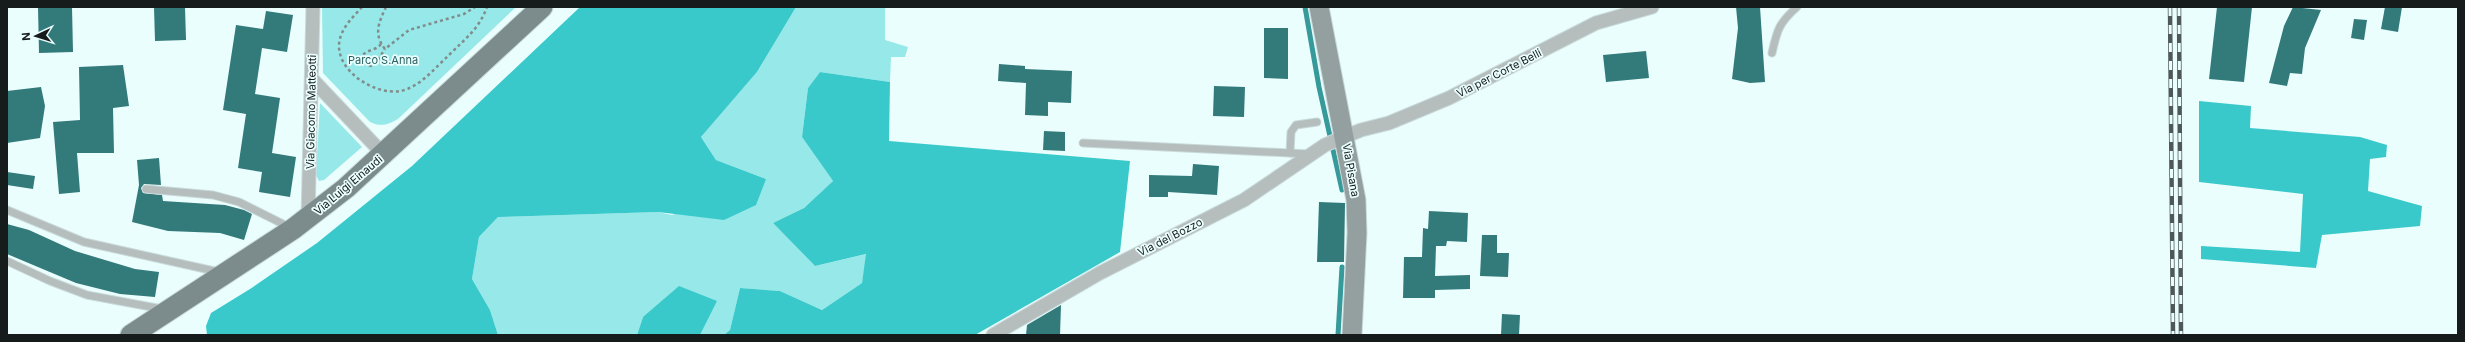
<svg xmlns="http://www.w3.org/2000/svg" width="2465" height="342" viewBox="0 0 2465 342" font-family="Inter,sans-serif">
<rect width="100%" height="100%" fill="#ebfefe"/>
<g fill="#97e8e8">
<path d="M322,7H516L398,119C387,125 381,127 370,122L323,73Z"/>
<path d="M796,7H885V40L908,47L905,57H891L890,82L820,72L808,88L802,137L833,181L804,208L773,223L815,266L867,254L862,283L822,310L780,291L740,288L730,330L724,335H700L716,301L643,317L637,335H498L490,310L472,279L479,237L498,217L658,212L672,215L766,179L716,160L701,137L757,72Z"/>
<path d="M320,103L362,147L324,180L319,181L316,175Z"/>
</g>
<g fill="#3ac9cb">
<path d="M580,7H796L757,72L701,137L716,160L766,179L756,205L724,220L658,212L498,217L479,237L472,279L490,310L498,335H207L206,326L211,313L250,289L317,243L412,166Z"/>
<path d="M820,72L890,82L889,141L1130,161L1120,252L975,335H724L730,330L740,288L780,291L822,310L862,283L866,254L815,266L773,223L804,208L833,181L802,137L808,88Z"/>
<path d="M2199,101L2251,106L2250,128L2360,137L2387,145L2386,157L2370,159L2368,191L2422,206L2420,226L2322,235L2316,268L2201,259V246L2300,252L2303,194L2199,182Z"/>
<path d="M679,286L717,301L700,335H637L643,317Z"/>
</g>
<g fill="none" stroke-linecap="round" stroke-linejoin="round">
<g stroke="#369a9b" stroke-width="5">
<path d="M1305,7L1319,87L1342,190"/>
<path d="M1338,335L1342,267"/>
</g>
</g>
<g fill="#337a7b">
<path d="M38,7H72L73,52L39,53Z"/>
<path d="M154,7H185L186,40L155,41Z"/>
<path d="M1736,7H1760L1765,82L1750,83L1732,79L1738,28Z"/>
<path d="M2217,7H2252L2244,82L2209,79Z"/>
<path d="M2293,7L2321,10L2305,48L2302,74L2290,73L2287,86L2269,83L2284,26Z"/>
<path d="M2385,7H2402L2398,32L2381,29Z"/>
<path d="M266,11L293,15L287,52L262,48L255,94L280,98L272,153L296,157L290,197L259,192L262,172L238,168L246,114L223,110L236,25L263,29Z"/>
<path d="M2354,19L2367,20L2364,40L2351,38Z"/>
<path d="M1264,28H1288V79L1264,78Z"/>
<path d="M1646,51L1649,78L1606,82L1603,55Z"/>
<path d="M999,64L1025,66V69L1072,71L1071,103L1048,102V116L1025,115L1026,83L998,81Z"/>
<path d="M123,65L129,106L113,108L114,153H77L80,192L59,194L53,122L80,120L79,67Z"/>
<path d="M1214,86L1245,87L1244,117L1213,116Z"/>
<path d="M41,87L45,106L40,138L7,143V91Z"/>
<path d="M1044,131L1065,132V151L1043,150Z"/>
<path d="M159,158L161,185L144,184L141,188L143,193L162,195L163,201L225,205L244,210L252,214L244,240L220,233L168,231L132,222L139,185L137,160Z"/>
<path d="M1193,164L1219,166L1217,195L1168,192V197H1149V175L1192,176Z"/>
<path d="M7,172L35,176L33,189L7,185Z"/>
<path d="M1319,202L1345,203L1344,262H1317Z"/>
<path d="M1429,211L1468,213L1467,242L1447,241L1446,246H1436L1435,276L1470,275V289L1435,290V298H1403L1404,257H1422L1423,228L1428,229Z"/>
<path d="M7,224L29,230L75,251L135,269L159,272L155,297L120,294L76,283L7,254Z"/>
<path d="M1482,235H1497V253H1509L1508,277L1480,276Z"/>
<path d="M1061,305L1060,335H1026L1027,325Z"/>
<path d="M1502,314L1520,315L1519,335H1501Z"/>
</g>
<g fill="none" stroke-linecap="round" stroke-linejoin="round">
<g stroke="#c9dada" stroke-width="9">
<g id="service">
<path d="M1772,53C1777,30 1779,23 1797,7"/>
<path d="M1083,143L1309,154"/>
<path d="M1290,153L1291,132L1296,125L1317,122"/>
<path d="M146,189L213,195L239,202L291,228"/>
<path d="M7,210L84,242L219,272"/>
<path d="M7,261L50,281L87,295L162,309"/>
</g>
</g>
<g stroke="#c9dada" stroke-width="15">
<g id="minor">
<path d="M312,79L384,155"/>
<path d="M308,218L313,7"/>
<path d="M993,335L1100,273L1244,200L1325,145L1361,130L1389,123L1449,98L1596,23L1652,7"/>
</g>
</g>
<g stroke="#c9dada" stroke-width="21">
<path id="secondary" d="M1319,7L1356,200L1357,233L1352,335"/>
</g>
<g stroke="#c9dada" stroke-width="23">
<path id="primary" d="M131,335L293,229L346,188L542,7"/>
</g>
<g stroke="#818d8d" stroke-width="2.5" stroke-dasharray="3 3" stroke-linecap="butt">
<path d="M362,7C352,18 338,31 339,48C341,74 376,95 400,91C419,88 436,67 450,54C466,38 479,29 487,7"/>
<path d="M386,7C379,22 373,34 385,49L409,30L464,14L475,7"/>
<path d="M381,44C376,51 367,49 362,56L363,63L371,66L376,63L385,49"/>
</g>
<use href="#service" stroke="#b5bdbd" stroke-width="7"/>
<use href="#minor" stroke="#b5bdbd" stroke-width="13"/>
<use href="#secondary" stroke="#94a0a0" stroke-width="19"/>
<use href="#primary" stroke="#7c8b8b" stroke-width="21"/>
<g stroke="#4e5858" stroke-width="4.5">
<g id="rail">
<path d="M2170,7L2173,335"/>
<path d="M2179,7L2181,335"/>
</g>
</g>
<use href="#rail" stroke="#ebfefe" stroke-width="3" stroke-dasharray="9" stroke-linecap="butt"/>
</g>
<g text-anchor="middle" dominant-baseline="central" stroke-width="3.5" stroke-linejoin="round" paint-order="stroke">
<g font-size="11" fill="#276060" stroke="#ebfefe">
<text x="383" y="60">Parco S.Anna</text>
</g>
<g font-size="11" fill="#161c1c" stroke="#ebfefe">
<text transform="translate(1499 73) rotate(-27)">Via per Corte Belli</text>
<text transform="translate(311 112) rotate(-89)">Via Giacomo Matteotti</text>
<text transform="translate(1351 170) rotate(80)">Via Pisana</text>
<text transform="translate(348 185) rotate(-40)">Via Luigi Einaudi</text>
<text transform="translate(1170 237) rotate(-27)">Via del Bozzo</text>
</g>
</g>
<rect width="2465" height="342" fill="none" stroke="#161c1c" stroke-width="16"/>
<g transform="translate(36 36) rotate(266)" stroke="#ebfefe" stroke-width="3" paint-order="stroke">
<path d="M0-3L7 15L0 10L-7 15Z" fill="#161c1c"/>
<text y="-6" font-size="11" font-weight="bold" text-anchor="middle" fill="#161c1c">N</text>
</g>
</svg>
